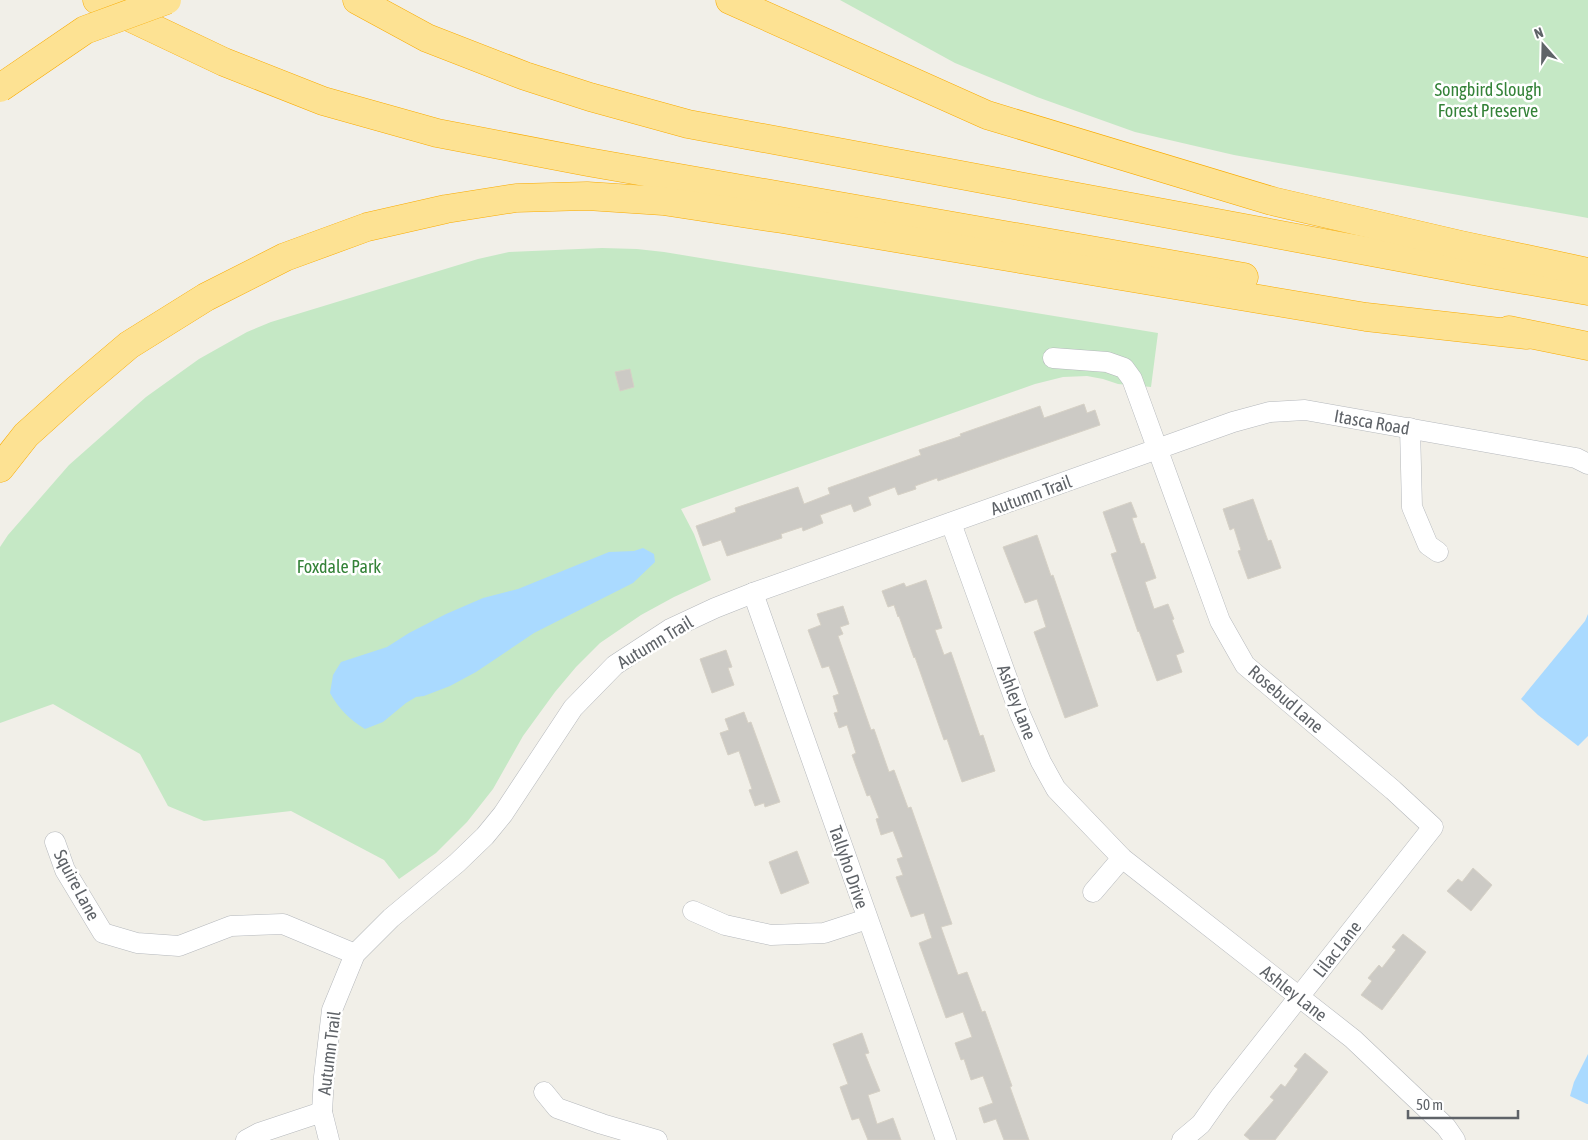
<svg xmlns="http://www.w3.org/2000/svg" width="1588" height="1140" viewBox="0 0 1588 1140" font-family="'Asap Condensed',sans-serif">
<rect width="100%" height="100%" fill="#f1efe8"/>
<g fill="#c5e8c5">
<path d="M840,0H1588V218L1234,155L1135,132L1037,97L955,63Z"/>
<path d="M602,248L637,249L664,252L1158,333L1151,387L1118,384L1103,379L1087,376L1063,377L1035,384L681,509L694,534L711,580L674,597L641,615L600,643L576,667L555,692L523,736L493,789L467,822L436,853L399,879L384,860L291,811L204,821L168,806L140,754L53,704L0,723V547L8,535L69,465L146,397L199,359L247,332L271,322L478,259L509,252Z"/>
</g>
<g fill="#aadaff">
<path d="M643,548L654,554L655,562L633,583L534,633L476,672L450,686L424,696L416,697L406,703L383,722L365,729C349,719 339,709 330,693L333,675L341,662L387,647L409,633L446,614L483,598L518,589L609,552L634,551Z"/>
<path d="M1588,614V736L1578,746L1538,715L1521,699L1585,621Z"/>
<path d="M1588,1054V1104H1587L1570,1096L1574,1082Z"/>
</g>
<g fill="#cccac5" stroke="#d6d1c6">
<path d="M630,369L634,387L620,391L615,372Z"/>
<path d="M1084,404L1087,413L1095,410L1100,425L938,481L937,478L915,486L916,489L898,495L895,487L868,497L871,505L854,512L851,504L820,515L823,523L803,531L802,527L781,534L782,538L727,556L721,540L703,546L696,526L736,512L735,508L798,487L804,504L830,494L828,488L921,455L919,450L961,436L960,434L1040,406L1044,418Z"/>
<path d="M1253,499L1268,541L1271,540L1281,568L1248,579L1238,551L1241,550L1234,528L1230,530L1223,509Z"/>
<path d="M1131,502L1137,517L1132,518L1141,544L1144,543L1156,578L1145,582L1154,609L1168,604L1174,619L1172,620L1184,652L1176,655L1182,672L1157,681L1139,631L1138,632L1111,554L1117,552L1103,512Z"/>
<path d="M1037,535L1051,576L1053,575L1098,706L1065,718L1034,632L1046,627L1037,599L1025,603L1003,547Z"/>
<path d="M926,580L942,628L935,630L944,655L951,652L980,736L983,735L995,771L962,782L947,739L944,740L915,657L914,658L899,616L898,617L894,605L888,607L882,591L904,583L906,587Z"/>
<path d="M843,606L849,624L840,627L843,634L838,636L871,730L874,729L889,772L894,770L908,808L911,807L952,924L941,927L958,975L967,972L982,1012L985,1011L1012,1086L1010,1087L1029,1140H1004L996,1119L984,1123L979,1108L993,1103L983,1076L971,1080L964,1059L961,1060L955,1043L972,1037L963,1012L946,1018L919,943L932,938L924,913L911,917L896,877L903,875L897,859L903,857L893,831L881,835L876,819L879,818L870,795L867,796L852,755L856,753L847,725L839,728L834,713L838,712L833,696L839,694L829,666L822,668L808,630L821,625L817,614Z"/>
<path d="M726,650L732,667L728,668L734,685L712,693L700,659Z"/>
<path d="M744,712L748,723L751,722L780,802L765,807L764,803L755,806L749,790L752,789L739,751L728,755L720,733L729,730L725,719Z"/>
<path d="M797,851L809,883L781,894L769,862Z"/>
<path d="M1473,868L1492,885L1471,911L1447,891L1458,879L1462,882Z"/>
<path d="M1403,934L1426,952L1382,1010L1361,995L1372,981L1368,978L1379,965L1382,968L1396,950L1392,947Z"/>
<path d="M862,1033L869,1053L865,1054L880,1091L868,1095L877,1124L893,1118L901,1140H868L859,1118L852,1120L840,1087L848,1084L833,1044Z"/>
<path d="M1305,1053L1328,1072L1275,1140H1250L1244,1135L1274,1100L1270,1097L1281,1084L1285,1087L1298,1069L1294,1066Z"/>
</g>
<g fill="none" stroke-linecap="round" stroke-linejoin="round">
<g stroke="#b5b8bc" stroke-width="21">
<g id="minor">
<path d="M1053,358L1107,362L1124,368L1132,379L1220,621L1245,665L1393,790L1433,827L1220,1097L1201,1124L1182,1140"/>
<path d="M1410,428L1412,507L1428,545L1438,552"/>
<path d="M951,523L1020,714L1041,762L1056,789L1122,858L1353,1039L1446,1127L1455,1140"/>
<path d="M753,593L946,1140"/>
<path d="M55,842L65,870L103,933L137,943L179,946L231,926L283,924L355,954"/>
<path d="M1093,892L1122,858"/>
<path d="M693,911L725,925L771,935L824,933L867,919"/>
<path d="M544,1092L557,1108L602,1124L657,1140"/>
<path d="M246,1140L259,1133L322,1112"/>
<path d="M329,1140L322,1112L324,1077L332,1010L355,954L391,918L457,863L485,836L503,814L573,708L615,665L670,629L715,608L753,593L1233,422L1270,412L1305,410L1576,458L1588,464"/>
</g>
</g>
<g stroke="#f9ab00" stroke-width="29">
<g id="highway">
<path d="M97,0L110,8L224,62L323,101L437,133L588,162L1244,277"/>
<path d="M357,0L427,38L525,76L590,97L688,124L1473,271L1588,291"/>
<path d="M730,0L987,115L1272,201L1461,245L1588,272"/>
<path d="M1509,330L1588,346"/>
<path d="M0,468L26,435L77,389L129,345L206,297L285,257L367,227L446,209L516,198L587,196L663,201L782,219L1366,317L1527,335"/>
</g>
</g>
<use href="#minor" stroke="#fff" stroke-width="20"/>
<use href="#highway" stroke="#fde293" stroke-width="28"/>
<g stroke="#f9ab00" stroke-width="29" stroke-linecap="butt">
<path id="highway-bridge" d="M0,88L85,30L167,0"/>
</g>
<use href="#highway-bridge" stroke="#fde293" stroke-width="28"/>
</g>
<g text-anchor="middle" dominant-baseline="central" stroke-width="5" stroke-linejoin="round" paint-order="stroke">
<g font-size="18" fill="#348238" stroke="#fff">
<text x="1488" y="89">Songbird Slough<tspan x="1488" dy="21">Forest Preserve</tspan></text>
<text x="339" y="566">Foxdale Park</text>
</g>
<g font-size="18" fill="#5f6368" stroke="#fff">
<text transform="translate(1372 422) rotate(10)">Itasca Road</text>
<text transform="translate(1031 495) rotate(-20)">Autumn Trail</text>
<text transform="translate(655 642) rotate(-31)">Autumn Trail</text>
<text transform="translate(1286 699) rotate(41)">Rosebud Lane</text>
<text transform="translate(1017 702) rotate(69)">Ashley Lane</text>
<text transform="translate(849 867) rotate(71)">Tallyho Drive</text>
<text transform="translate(77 885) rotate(62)">Squire Lane</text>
<text transform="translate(1337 949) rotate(-52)">Lilac Lane</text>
<text transform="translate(1294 993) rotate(38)">Ashley Lane</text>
<text transform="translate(329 1053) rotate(-83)">Autumn Trail</text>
</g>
</g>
<g transform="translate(1543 45) rotate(340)" stroke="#ffffff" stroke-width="4" paint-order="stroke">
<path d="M0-4L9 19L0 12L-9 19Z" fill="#5f6368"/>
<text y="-8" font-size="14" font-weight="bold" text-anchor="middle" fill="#5f6368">N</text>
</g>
<path d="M1408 1110v8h110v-8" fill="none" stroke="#5f6368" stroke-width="2.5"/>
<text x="1416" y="1110" font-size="15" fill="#5f6368" stroke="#ffffff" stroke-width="4" paint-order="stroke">50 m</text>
</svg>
